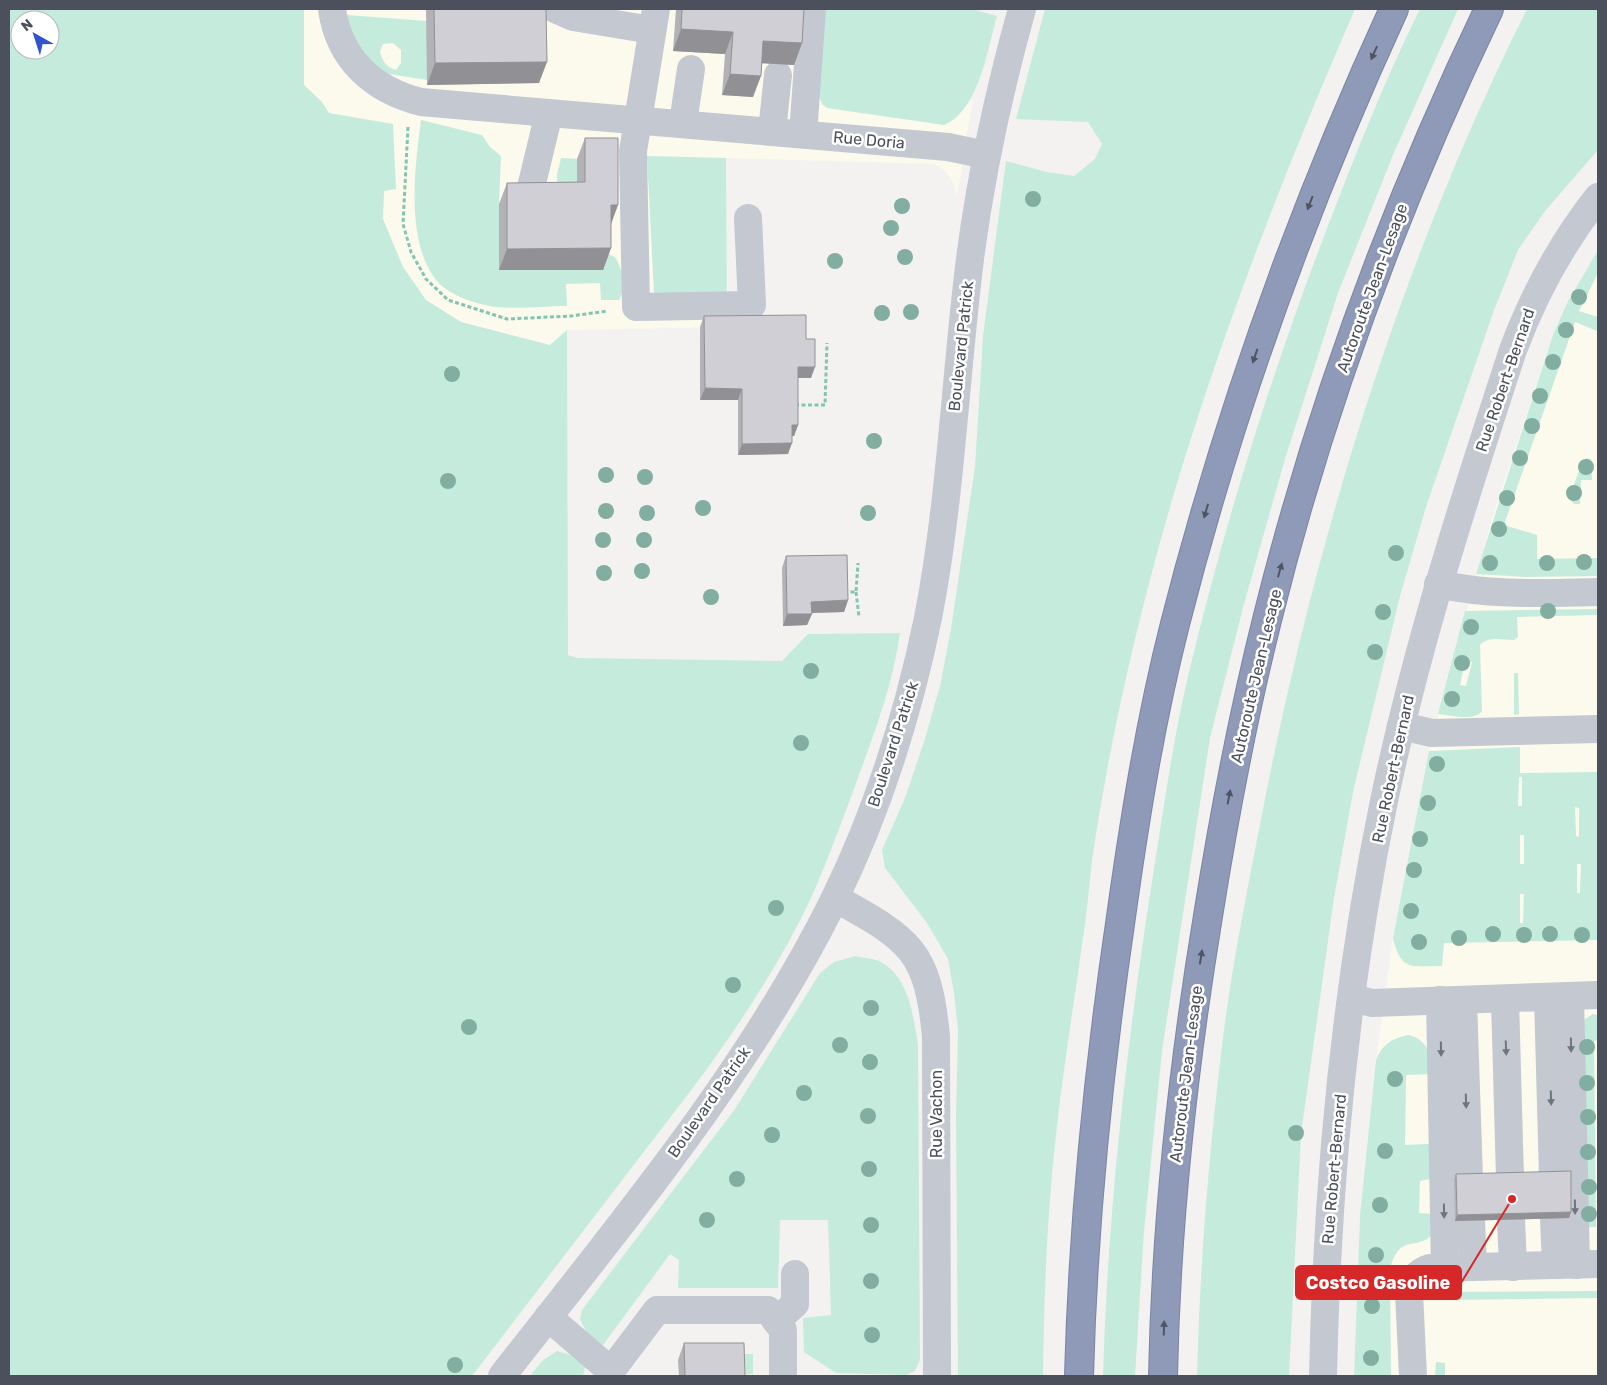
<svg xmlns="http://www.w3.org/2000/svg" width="1607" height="1385" viewBox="0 0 1607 1385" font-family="Rubik,sans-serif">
<rect width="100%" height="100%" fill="#f3f2f1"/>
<g fill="#fbfaed">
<path d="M304,9H825L954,121L973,98L957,196L954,184L944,170L934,164L726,158L728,327L567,330L550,345L461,322L426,300L403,267L383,219V191L304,85Z"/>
<path d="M1598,250V1376H1354L1360,1215L1376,1060L1393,938L1431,741L1492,519L1553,335L1567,303Z"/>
</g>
<g fill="#c5ebdc" fill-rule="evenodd">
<path d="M9,9H304V85L322,102L329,113L393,124L396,189L384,191L383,219L403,267L426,300L461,322L550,345L567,330L568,655L577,658L782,661L808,634L900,633C893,683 876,729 859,775C844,816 829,857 812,896C780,964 737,1029 692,1089L472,1376H9ZM20,20H50V50H20Z"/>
<path d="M825,9H972L997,16C987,51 979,110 944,125L827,108L822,104L819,96Z"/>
<path d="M1045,9H1355C1288,163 1227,319 1178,480C1143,597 1114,719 1095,840C1090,872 1088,906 1083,938C1074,1004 1063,1069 1056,1135C1047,1215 1044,1296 1043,1376H958L956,1116L958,1030L954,993L948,959L927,923L885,868L882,850L905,798L924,742L940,686L951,629L975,467L983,336L1006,161L1047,172L1074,176L1095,159L1102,144L1088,122L1016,119Z"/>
<path d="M1420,9H1458L1393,155L1338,293L1285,459L1244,604L1210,738L1162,1051L1144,1231L1135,1376H1103C1108,1208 1127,1041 1153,875C1164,807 1173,739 1189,672C1225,522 1271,375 1326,231C1355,156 1384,81 1420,9Z"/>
<path d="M1527,9H1598V150L1545,211L1518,250L1493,313L1426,507L1400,596L1353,792L1334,898L1301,1134L1289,1376H1197C1200,1258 1210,1139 1225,1022C1235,949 1250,876 1264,804C1318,530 1402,259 1527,9Z"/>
<path d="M347,15L427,21V80L389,74L364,60L348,25ZM393,43L401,50V63L396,70C386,67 382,61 380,51L383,44Z"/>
<path d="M421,120L482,135L490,147L501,156L499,204L615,257C623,271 627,286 619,300H601L600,283L566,284L567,306C545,306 511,310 490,306C473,303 447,294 436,280C405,240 415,166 421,120Z"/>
<path d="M647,156L726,158L727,296L654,293Z"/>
<path d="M561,158L577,159V204H558L557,175Z"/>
<path d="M1598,250V273L1579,311L1598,317L1597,331L1575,322L1504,525L1537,535V559L1598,558V576L1526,577L1476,574L1553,335L1567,303Z"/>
<path d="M1586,458L1591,459L1592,480H1581L1580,504H1574L1569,498L1582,463Z"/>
<path d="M1598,609V615L1517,617L1518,637L1514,640C1503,640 1488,636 1480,645L1482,711C1474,722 1450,715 1438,714L1465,611ZM1465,661L1472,662L1466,686L1460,685Z"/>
<path d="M1514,673H1518L1519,714L1514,715Z"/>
<path d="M1520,747V773L1598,772V940L1444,943L1442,966C1412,966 1401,972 1393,938L1429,751ZM1519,777H1522V806H1518ZM1575,807L1579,808V837L1576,836ZM1520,835H1524V864H1520ZM1577,864H1581L1580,893H1577ZM1520,894H1524L1523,923H1520Z"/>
<path d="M856,956C863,958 872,958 879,961C909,976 913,1015 918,1044L920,1359L915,1371L906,1375L836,1373L804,1352L803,1318L831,1315L828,1220H780L778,1288H678L679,1260L670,1254L603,1345L591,1341L580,1319L582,1310L735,1109L820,973L834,962Z"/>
<path d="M1593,1014L1598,1015V1040L1594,1041L1596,1227H1581L1580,1026L1585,1019Z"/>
<path d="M1409,1035C1429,1041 1431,1055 1431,1074L1406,1075L1405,1145L1430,1144V1179L1420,1181L1419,1213L1434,1214L1433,1234C1416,1252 1400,1232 1390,1269L1391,1376H1354L1360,1215L1376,1060C1383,1044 1392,1038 1409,1035Z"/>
<path d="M1598,1291V1298L1446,1300V1292Z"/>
<path d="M557,1351L574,1356L585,1367L583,1376H530L542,1361Z"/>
<path d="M753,1354V1374L738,1375L681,1355Z"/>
<path d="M1436,1362L1445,1363V1376H1435Z"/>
</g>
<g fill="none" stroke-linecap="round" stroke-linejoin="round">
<g stroke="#7a85a5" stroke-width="30">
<g id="highway">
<path d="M1079,1376C1083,1225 1098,1074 1120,924C1134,823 1150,722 1175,624C1229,412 1303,207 1394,9"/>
<path d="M1163,1376C1166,1222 1183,1068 1208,916C1224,816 1243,715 1268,616C1320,407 1396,203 1489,9"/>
</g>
</g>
<g stroke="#81c5b2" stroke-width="3" stroke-dasharray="4 2.5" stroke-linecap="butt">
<path d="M408,127L403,224L411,252L426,279L448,300L507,319L571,316L608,311"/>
<path d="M795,405H825L827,343"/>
<path d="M844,592H856L858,563"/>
<path d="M856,592L859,617"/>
</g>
<g stroke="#c3c8d1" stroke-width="28">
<path d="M332,9C339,59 373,90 421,102L948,147L986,155"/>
<path d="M555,9L573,17L652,30"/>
<path d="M656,9L633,151L636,307L752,305L748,218"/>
<path d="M683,123L691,69"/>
<path d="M772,131L778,75"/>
<path d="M803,134L812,9"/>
<path d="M527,204L549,113"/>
<path d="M1438,584C1491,596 1544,593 1598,592"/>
<path d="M1401,726L1432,733L1598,729"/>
<path d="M835,898C908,939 928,948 936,1037L937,1376"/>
<path d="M1570,996L1576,1265"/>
<path d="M1548,997L1553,1177"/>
<path d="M1352,998L1372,1003L1598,995"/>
<path d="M1505,999L1510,1178"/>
<path d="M1440,1000L1445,1268"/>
<path d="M1463,1000L1469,1179"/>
<path d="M1511,1219L1513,1267"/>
<path d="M1554,1219L1556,1265"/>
<path d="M1471,1221L1473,1267"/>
<path d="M548,1317L611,1371V1376"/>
<path d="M776,1321L795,1304V1274"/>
<path d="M611,1371L657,1310H768L783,1330V1376"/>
<path d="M502,1376C619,1226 748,1073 833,902C877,813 908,715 928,618C951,500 955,378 970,259C981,174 999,91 1022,9"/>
<path d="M1323,1376C1327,1184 1345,989 1384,801C1416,648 1464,499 1513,350C1534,294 1561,244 1598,197"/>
<path d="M1413,1376L1409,1293C1412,1280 1417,1272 1430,1268L1598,1264"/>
</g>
<use href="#highway" stroke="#8f9ab9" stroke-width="28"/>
</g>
<g fill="#81aea0">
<circle cx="1033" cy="199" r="8"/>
<circle cx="902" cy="206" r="8"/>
<circle cx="891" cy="228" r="8"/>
<circle cx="905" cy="257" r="8"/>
<circle cx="835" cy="261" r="8"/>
<circle cx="1579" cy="297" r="8"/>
<circle cx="911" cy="312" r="8"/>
<circle cx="882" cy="313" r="8"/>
<circle cx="1566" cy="330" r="8"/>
<circle cx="1553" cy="362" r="8"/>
<circle cx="452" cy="374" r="8"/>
<circle cx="1540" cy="396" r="8"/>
<circle cx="1532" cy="426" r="8"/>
<circle cx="874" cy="441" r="8"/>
<circle cx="1520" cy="458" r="8"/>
<circle cx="1586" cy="467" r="8"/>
<circle cx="606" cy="475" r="8"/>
<circle cx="645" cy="477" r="8"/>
<circle cx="448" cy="481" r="8"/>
<circle cx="1574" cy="493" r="8"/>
<circle cx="1507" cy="498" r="8"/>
<circle cx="703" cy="508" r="8"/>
<circle cx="606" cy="511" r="8"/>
<circle cx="647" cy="513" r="8"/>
<circle cx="868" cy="513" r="8"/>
<circle cx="1499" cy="529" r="8"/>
<circle cx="603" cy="540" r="8"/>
<circle cx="644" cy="540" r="8"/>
<circle cx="1396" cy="553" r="8"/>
<circle cx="1584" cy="562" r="8"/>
<circle cx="1490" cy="563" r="8"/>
<circle cx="1547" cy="563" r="8"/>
<circle cx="642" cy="571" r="8"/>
<circle cx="604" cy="573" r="8"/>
<circle cx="711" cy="597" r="8"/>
<circle cx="1548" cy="611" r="8"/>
<circle cx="1383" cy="612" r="8"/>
<circle cx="1471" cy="627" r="8"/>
<circle cx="1375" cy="652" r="8"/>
<circle cx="1462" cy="663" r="8"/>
<circle cx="811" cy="671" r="8"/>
<circle cx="1452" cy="699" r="8"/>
<circle cx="801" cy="743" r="8"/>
<circle cx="1437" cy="764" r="8"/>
<circle cx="1428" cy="803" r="8"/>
<circle cx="1420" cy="839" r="8"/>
<circle cx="1414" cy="870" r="8"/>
<circle cx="776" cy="908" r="8"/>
<circle cx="1411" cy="911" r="8"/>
<circle cx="1493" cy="934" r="8"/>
<circle cx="1550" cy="934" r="8"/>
<circle cx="1524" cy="935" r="8"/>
<circle cx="1582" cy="935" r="8"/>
<circle cx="1459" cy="938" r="8"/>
<circle cx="1419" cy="942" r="8"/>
<circle cx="733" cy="985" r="8"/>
<circle cx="871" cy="1008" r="8"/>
<circle cx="469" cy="1027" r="8"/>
<circle cx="840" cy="1045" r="8"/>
<circle cx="1587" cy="1047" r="8"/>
<circle cx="870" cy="1062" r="8"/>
<circle cx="1395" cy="1079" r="8"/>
<circle cx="1587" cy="1083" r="8"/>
<circle cx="804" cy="1093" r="8"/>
<circle cx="868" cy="1116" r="8"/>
<circle cx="1588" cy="1117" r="8"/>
<circle cx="1296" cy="1133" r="8"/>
<circle cx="772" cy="1135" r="8"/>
<circle cx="1385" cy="1151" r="8"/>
<circle cx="1588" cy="1152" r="8"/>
<circle cx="869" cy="1169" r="8"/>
<circle cx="737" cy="1179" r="8"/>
<circle cx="1589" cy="1187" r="8"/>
<circle cx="1380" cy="1205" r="8"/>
<circle cx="1589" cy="1214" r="8"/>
<circle cx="707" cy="1220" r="8"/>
<circle cx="871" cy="1225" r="8"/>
<circle cx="1376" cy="1255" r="8"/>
<circle cx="871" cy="1281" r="8"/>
<circle cx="1372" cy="1306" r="8"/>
<circle cx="872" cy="1335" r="8"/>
<circle cx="1371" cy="1358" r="8"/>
<circle cx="455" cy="1365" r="8"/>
</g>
<g fill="#b2b2b7">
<path d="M426,9H546L539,83L427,85Z"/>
<path d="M676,9H804L802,43L794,65L762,63L753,97L722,95L725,54L673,51Z"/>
<path d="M585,138L611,224V248L603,270H499V204L507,183L577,182V159Z"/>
<path d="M704,316L806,339L811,378H798V425L794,436H792L788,454L738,455V400H700V327Z"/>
<path d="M786,556L848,600L844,612L812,613L807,625L783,626L782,568Z"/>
<path d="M1456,1174L1571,1212L1569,1218L1455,1221L1454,1179Z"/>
<path d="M684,1343L745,1376H679L678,1360Z"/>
</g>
<g fill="#919195">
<path d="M681,29L733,32L725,54L673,51Z"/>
<path d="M763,41L802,43L794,65L755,63Z"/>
<path d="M547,62L539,83L427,85L435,63Z"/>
<path d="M730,74L761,76L753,97L722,95Z"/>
<path d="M611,205H618L610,227Z"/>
<path d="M611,248L603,270H499L507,249Z"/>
<path d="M798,367H815L811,378H794Z"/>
<path d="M705,388L742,389L738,400H700Z"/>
<path d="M792,425H798L794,436H788Z"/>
<path d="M792,443L788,454L738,455L742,444Z"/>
<path d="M848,600L844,612L807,613L811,602Z"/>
<path d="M787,614H812L807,625L783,626Z"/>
<path d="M1571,1212L1569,1218L1455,1221L1457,1215Z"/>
</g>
<g fill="#cfcfd5" stroke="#919195">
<path d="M434,9H546L547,62L435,63Z"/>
<path d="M682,9H804L802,43L763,41L761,76L730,74L733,32L681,29Z"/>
<path d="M585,138H618V205H611V248L507,249V183L585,182Z"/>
<path d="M806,315V339H815V367H798V425H792V443L742,444V389L705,388L704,316Z"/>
<path d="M847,555L848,600L811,602L812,614H787L786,556Z"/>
<path d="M1571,1171V1212L1457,1215L1456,1174Z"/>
<path d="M684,1343H744L745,1376H685Z"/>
</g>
<defs><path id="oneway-solid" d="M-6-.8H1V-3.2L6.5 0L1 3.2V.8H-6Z" transform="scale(1.25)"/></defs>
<g fill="#4e5461">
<use href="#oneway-solid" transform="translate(1374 53) rotate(114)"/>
<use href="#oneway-solid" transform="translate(1310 203) rotate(111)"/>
<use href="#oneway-solid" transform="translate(1255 356) rotate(109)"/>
<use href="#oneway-solid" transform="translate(1206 511) rotate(106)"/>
<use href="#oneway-solid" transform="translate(1280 570) rotate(-74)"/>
<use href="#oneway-solid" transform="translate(1229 797) rotate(-79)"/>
<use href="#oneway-solid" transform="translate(1201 957) rotate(-81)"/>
<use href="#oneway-solid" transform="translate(1164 1328) rotate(-88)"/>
</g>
<g fill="#6f747f">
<use href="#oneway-solid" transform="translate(1571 1045) rotate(89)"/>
<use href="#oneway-solid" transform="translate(1506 1048) rotate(88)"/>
<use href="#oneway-solid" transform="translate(1441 1049) rotate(89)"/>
<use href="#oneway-solid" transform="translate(1551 1098) rotate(88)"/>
<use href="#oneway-solid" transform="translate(1466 1101) rotate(88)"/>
<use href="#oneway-solid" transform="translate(1575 1207) rotate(89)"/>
<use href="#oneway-solid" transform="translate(1444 1211) rotate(89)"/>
</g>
<g text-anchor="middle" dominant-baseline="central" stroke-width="5" stroke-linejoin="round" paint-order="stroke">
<g font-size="16" fill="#4b505c" stroke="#fff">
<text transform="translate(869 140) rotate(5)">Rue Doria</text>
<text transform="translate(1372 288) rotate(-70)">Autoroute Jean-Lesage</text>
<text transform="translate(961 346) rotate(-84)">Boulevard Patrick</text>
<text transform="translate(1505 380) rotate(-71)">Rue Robert-Bernard</text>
<text transform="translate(1256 676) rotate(-77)">Autoroute Jean-Lesage</text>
<text transform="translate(893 744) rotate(-72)">Boulevard Patrick</text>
<text transform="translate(1393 769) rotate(-78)">Rue Robert-Bernard</text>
<text transform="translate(1186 1074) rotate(-83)">Autoroute Jean-Lesage</text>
<text transform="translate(709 1102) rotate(-55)">Boulevard Patrick</text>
<text transform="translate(936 1114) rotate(-90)">Rue Vachon</text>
<text transform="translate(1334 1169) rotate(-85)">Rue Robert-Bernard</text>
</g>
</g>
<path fill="none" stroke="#d62828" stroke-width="2" d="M1512 1199L1461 1283"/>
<circle fill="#d62828" stroke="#fff" stroke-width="2" cx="1512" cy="1199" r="5"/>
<rect fill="#d62828" stroke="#d62828" stroke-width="2" x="1296" y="1266" width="165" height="33" rx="5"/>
<g font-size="18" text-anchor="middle" font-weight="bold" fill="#fff">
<text x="1378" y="1289">Costco Gasoline</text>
</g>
<rect width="1607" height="1385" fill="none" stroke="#4b505c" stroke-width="20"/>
<g transform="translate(35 35) rotate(321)"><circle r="24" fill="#ffffff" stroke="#b7b9be"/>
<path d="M0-4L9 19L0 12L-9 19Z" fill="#2f53cf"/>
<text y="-8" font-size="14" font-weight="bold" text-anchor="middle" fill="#4b505c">N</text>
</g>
</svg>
